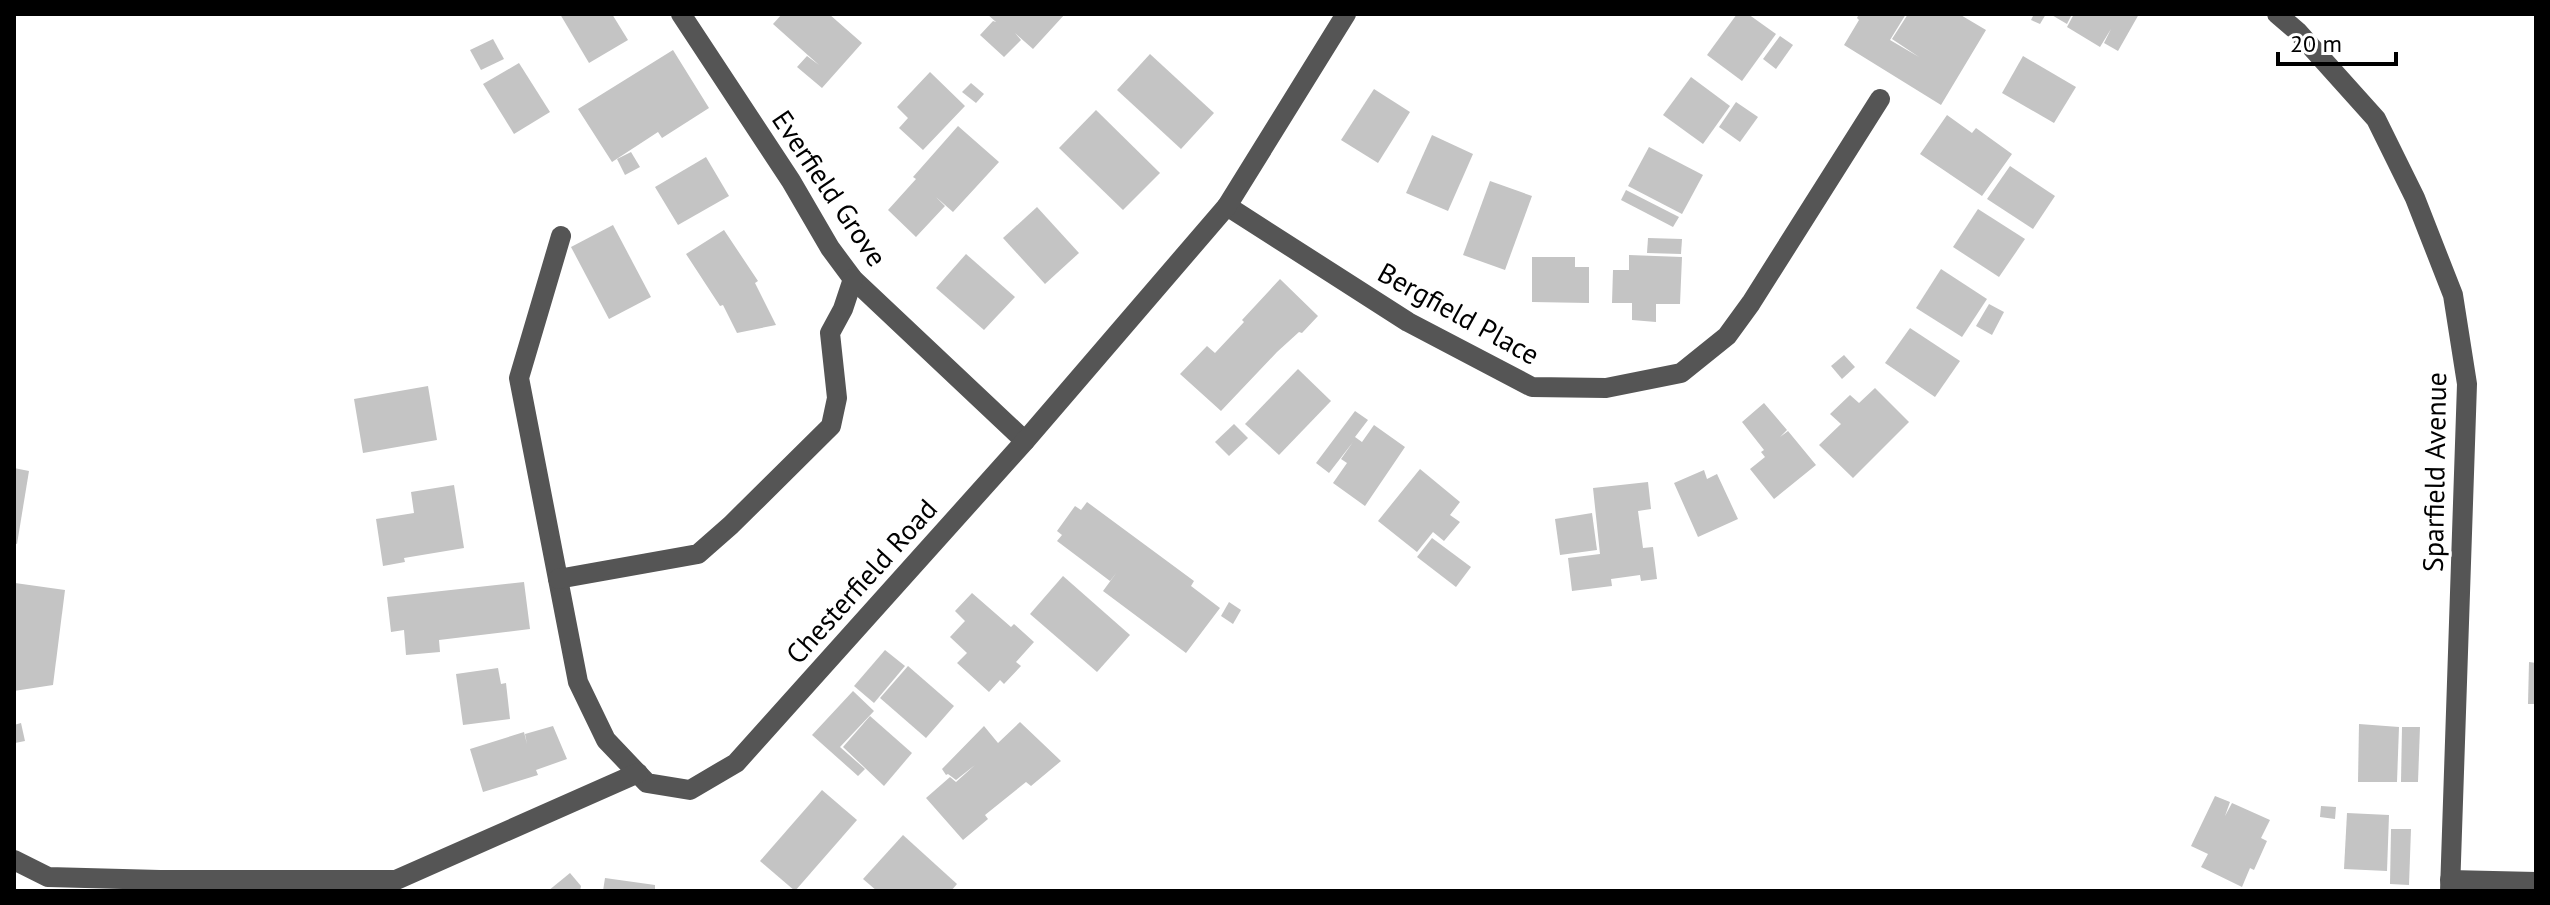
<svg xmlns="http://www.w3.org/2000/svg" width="2550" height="905" viewBox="0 0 2550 905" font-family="'PT Sans',sans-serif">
<rect width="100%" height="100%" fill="#fff"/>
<g fill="#c4c4c4">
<path d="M560,14H612L628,40L589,63Z"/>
<path d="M782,14H829L862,43L822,88L797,67L807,56L819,65L773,24Z"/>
<path d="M987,14H1065L1033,49L1015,33L1021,40L1004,57L980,35L993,21L996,22Z"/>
<path d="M1737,14H1748L1776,34L1742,81L1707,55Z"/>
<path d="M1859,14H1906L1890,40L1919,57L1892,39L1908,14H1959L1986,30L1941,105L1844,45L1859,20L1857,18Z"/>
<path d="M2034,14H2046L2040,24L2031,20Z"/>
<path d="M2050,14H2072L2067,24Z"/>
<path d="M2074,14H2139L2118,51L2104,43L2111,29L2100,47L2067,27Z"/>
<path d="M1780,36L1793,45L1776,69L1763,59Z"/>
<path d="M493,39L504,59L481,70L470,50Z"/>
<path d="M673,50L709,108L662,138L658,132L612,162L578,109Z"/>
<path d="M1150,54L1214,113L1181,149L1117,90Z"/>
<path d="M2023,56L2076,87L2054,123L2002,93Z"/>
<path d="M519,63L550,112L514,134L483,84Z"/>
<path d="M930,72L965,106L923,150L899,128L908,118L897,107Z"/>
<path d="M1691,77L1730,106L1703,144L1663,115Z"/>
<path d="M971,83L984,94L976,103L962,92Z"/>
<path d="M1374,89L1410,112L1378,163L1341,140Z"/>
<path d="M1736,102L1758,117L1740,142L1719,127Z"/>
<path d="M1096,110L1160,173L1123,210L1059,148Z"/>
<path d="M1947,115L1972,133L1976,128L2012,154L1982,196L1920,154Z"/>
<path d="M958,126L999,162L953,212L936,197L945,206L916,237L888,210L916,179L913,177Z"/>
<path d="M1432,135L1473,154L1448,211L1406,193Z"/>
<path d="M1649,147L1703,175L1682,214L1628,186Z"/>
<path d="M631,152L640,167L625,175L617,159Z"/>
<path d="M706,157L729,196L678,225L655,187Z"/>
<path d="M2010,166L2055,196L2033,229L1987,199Z"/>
<path d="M1490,181L1532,196L1505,270L1463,255Z"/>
<path d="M1626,190L1679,217L1673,227L1621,200Z"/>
<path d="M1037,207L1079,253L1045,284L1003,238Z"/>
<path d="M1978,209L2025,239L1999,277L1953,247Z"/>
<path d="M613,225L651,297L609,319L571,247Z"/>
<path d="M724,230L758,281L755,283L776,325L737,333L723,305L720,306L686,254Z"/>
<path d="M1648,238L1682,239L1681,254L1647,253Z"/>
<path d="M966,254L1015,297L984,330L936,288Z"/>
<path d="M1629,255L1682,257L1680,304H1656V322L1632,320V303H1612L1613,270H1629Z"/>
<path d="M1532,257H1575V267H1589V303L1532,302Z"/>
<path d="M1941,269L1987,299L1962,337L1916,308Z"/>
<path d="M1280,279L1318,316L1302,333L1299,332L1277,352L1221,411L1180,374L1207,346L1215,353L1244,322L1242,320Z"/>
<path d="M1989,304L2004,312L1992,335L1976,326Z"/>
<path d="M1910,328L1960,361L1935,397L1885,363Z"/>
<path d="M1844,355L1855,367L1842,379L1831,366Z"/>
<path d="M1298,369L1331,401L1279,455L1245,424Z"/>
<path d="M428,386L437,440L363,453L354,399Z"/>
<path d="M1875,388L1909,422L1853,478L1819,445L1841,424L1830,414L1850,395L1859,403Z"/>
<path d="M1764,403L1787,430L1780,437L1788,431L1816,465L1774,499L1750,469L1765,457L1761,452L1764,450L1742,422Z"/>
<path d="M1355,411L1368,420L1355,437L1362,442L1374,425L1405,447L1365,506L1333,483L1347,463L1341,459L1353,442L1329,473L1316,463Z"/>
<path d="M1234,424L1248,438L1229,456L1215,442Z"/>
<path d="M14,468L29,471L17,544L14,543Z"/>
<path d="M1420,469L1460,502L1450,515L1460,522L1444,541L1433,532L1417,552L1378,521Z"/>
<path d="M1704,470L1707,479L1717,474L1738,519L1698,537L1674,483Z"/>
<path d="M1648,482L1651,509L1638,511L1643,548L1653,547L1657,579L1641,581L1640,575L1611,579L1612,586L1572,591L1568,558L1600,554L1593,488Z"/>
<path d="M454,485L464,548L404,558L405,562L383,566L376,519L414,513L411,492Z"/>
<path d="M1087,502L1194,581L1191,586L1220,608L1186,653L1103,591L1117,572L1110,581L1057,541L1062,535L1057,531L1075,506L1081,510Z"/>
<path d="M1592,513L1597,550L1560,555L1555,519Z"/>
<path d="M1432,538L1471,567L1456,587L1417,557Z"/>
<path d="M1063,576L1130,635L1097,672L1030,614Z"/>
<path d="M524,582L530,629L439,640L440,652L406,655L404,630L391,632L387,597Z"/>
<path d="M15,583L65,590L53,685L14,691Z"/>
<path d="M972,593L1011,627L1014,624L1034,642L1016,662L1021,666L1004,684L1000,680L989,692L957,663L967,653L950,637L965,621L955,611Z"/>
<path d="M1229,602L1241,610L1233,624L1221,616Z"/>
<path d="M885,650L905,666L874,703L854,686Z"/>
<path d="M2529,662L2536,663V704H2528Z"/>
<path d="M908,666L954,706L926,738L880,698Z"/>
<path d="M498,668L501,684L506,683L510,719L463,725L456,674Z"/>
<path d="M853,691L874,711L840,747L865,769L858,776L812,735Z"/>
<path d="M870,716L912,753L884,786L843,747Z"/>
<path d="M1020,722L1061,761L1031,786L1026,782L985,815L988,819L963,840L926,798L950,777L956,782L975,765L956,780L948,774L946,775L942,769L984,726L998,743Z"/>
<path d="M21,723L25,741L15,743L14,725Z"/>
<path d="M2359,724L2399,727L2397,782H2358Z"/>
<path d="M553,726L567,759L536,770L538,775L483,792L470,749L524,732L527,744L525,734Z"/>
<path d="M2402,727H2420L2418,782H2401Z"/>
<path d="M822,790L857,820L795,891L760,861Z"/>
<path d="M2215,796L2230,802L2225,816L2232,803L2270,820L2261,838L2267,841L2254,870L2250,868L2242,887L2201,867L2208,854L2191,846Z"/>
<path d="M2321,806L2336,807L2335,819L2320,817Z"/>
<path d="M2347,813L2389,815L2387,871L2344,869Z"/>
<path d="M2391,829H2411L2409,885L2390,884Z"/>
<path d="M903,835L957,884L951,891H877L863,879Z"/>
<path d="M570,873L581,886L580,891H548Z"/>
<path d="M605,878L655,885V891H603Z"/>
</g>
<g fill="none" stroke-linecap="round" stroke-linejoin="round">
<g stroke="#555" stroke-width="20">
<path d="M681,14L791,181L830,248L853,279L1025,441"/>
<path d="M2277,14L2297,31L2376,119L2415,198L2453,295L2467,384L2450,891"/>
<path d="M1227,206L1408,322L1532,387L1606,388L1681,373L1727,336L1751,303L1880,99"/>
<path d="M561,236L519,378L578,682L606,740L647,783L690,790L736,763L1025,441L1227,206L1346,14"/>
<path d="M558,579L698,554L731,525L831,426L837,398L830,333L843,309L853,279"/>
<path d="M14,860L48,877L160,880H396L638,773"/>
<path d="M2450,880L2536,882"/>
</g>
</g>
<g text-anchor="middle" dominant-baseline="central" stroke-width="6" stroke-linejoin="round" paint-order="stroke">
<g font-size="28" fill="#000" stroke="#fff">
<text transform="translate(830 188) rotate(56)">Everfield Grove</text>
<text transform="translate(1459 313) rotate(29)">Bergfield Place</text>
<text transform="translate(2434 472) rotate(-89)">Sparfield Avenue</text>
<text transform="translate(861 581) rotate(-48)">Chesterfield Road</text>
</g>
</g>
<rect width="2550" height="905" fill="none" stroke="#000000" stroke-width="32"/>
<path d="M2278 52v12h118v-12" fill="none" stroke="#000000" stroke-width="4"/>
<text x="2290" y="52" font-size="24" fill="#000000" stroke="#ffffff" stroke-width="6" paint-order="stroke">20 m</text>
</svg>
